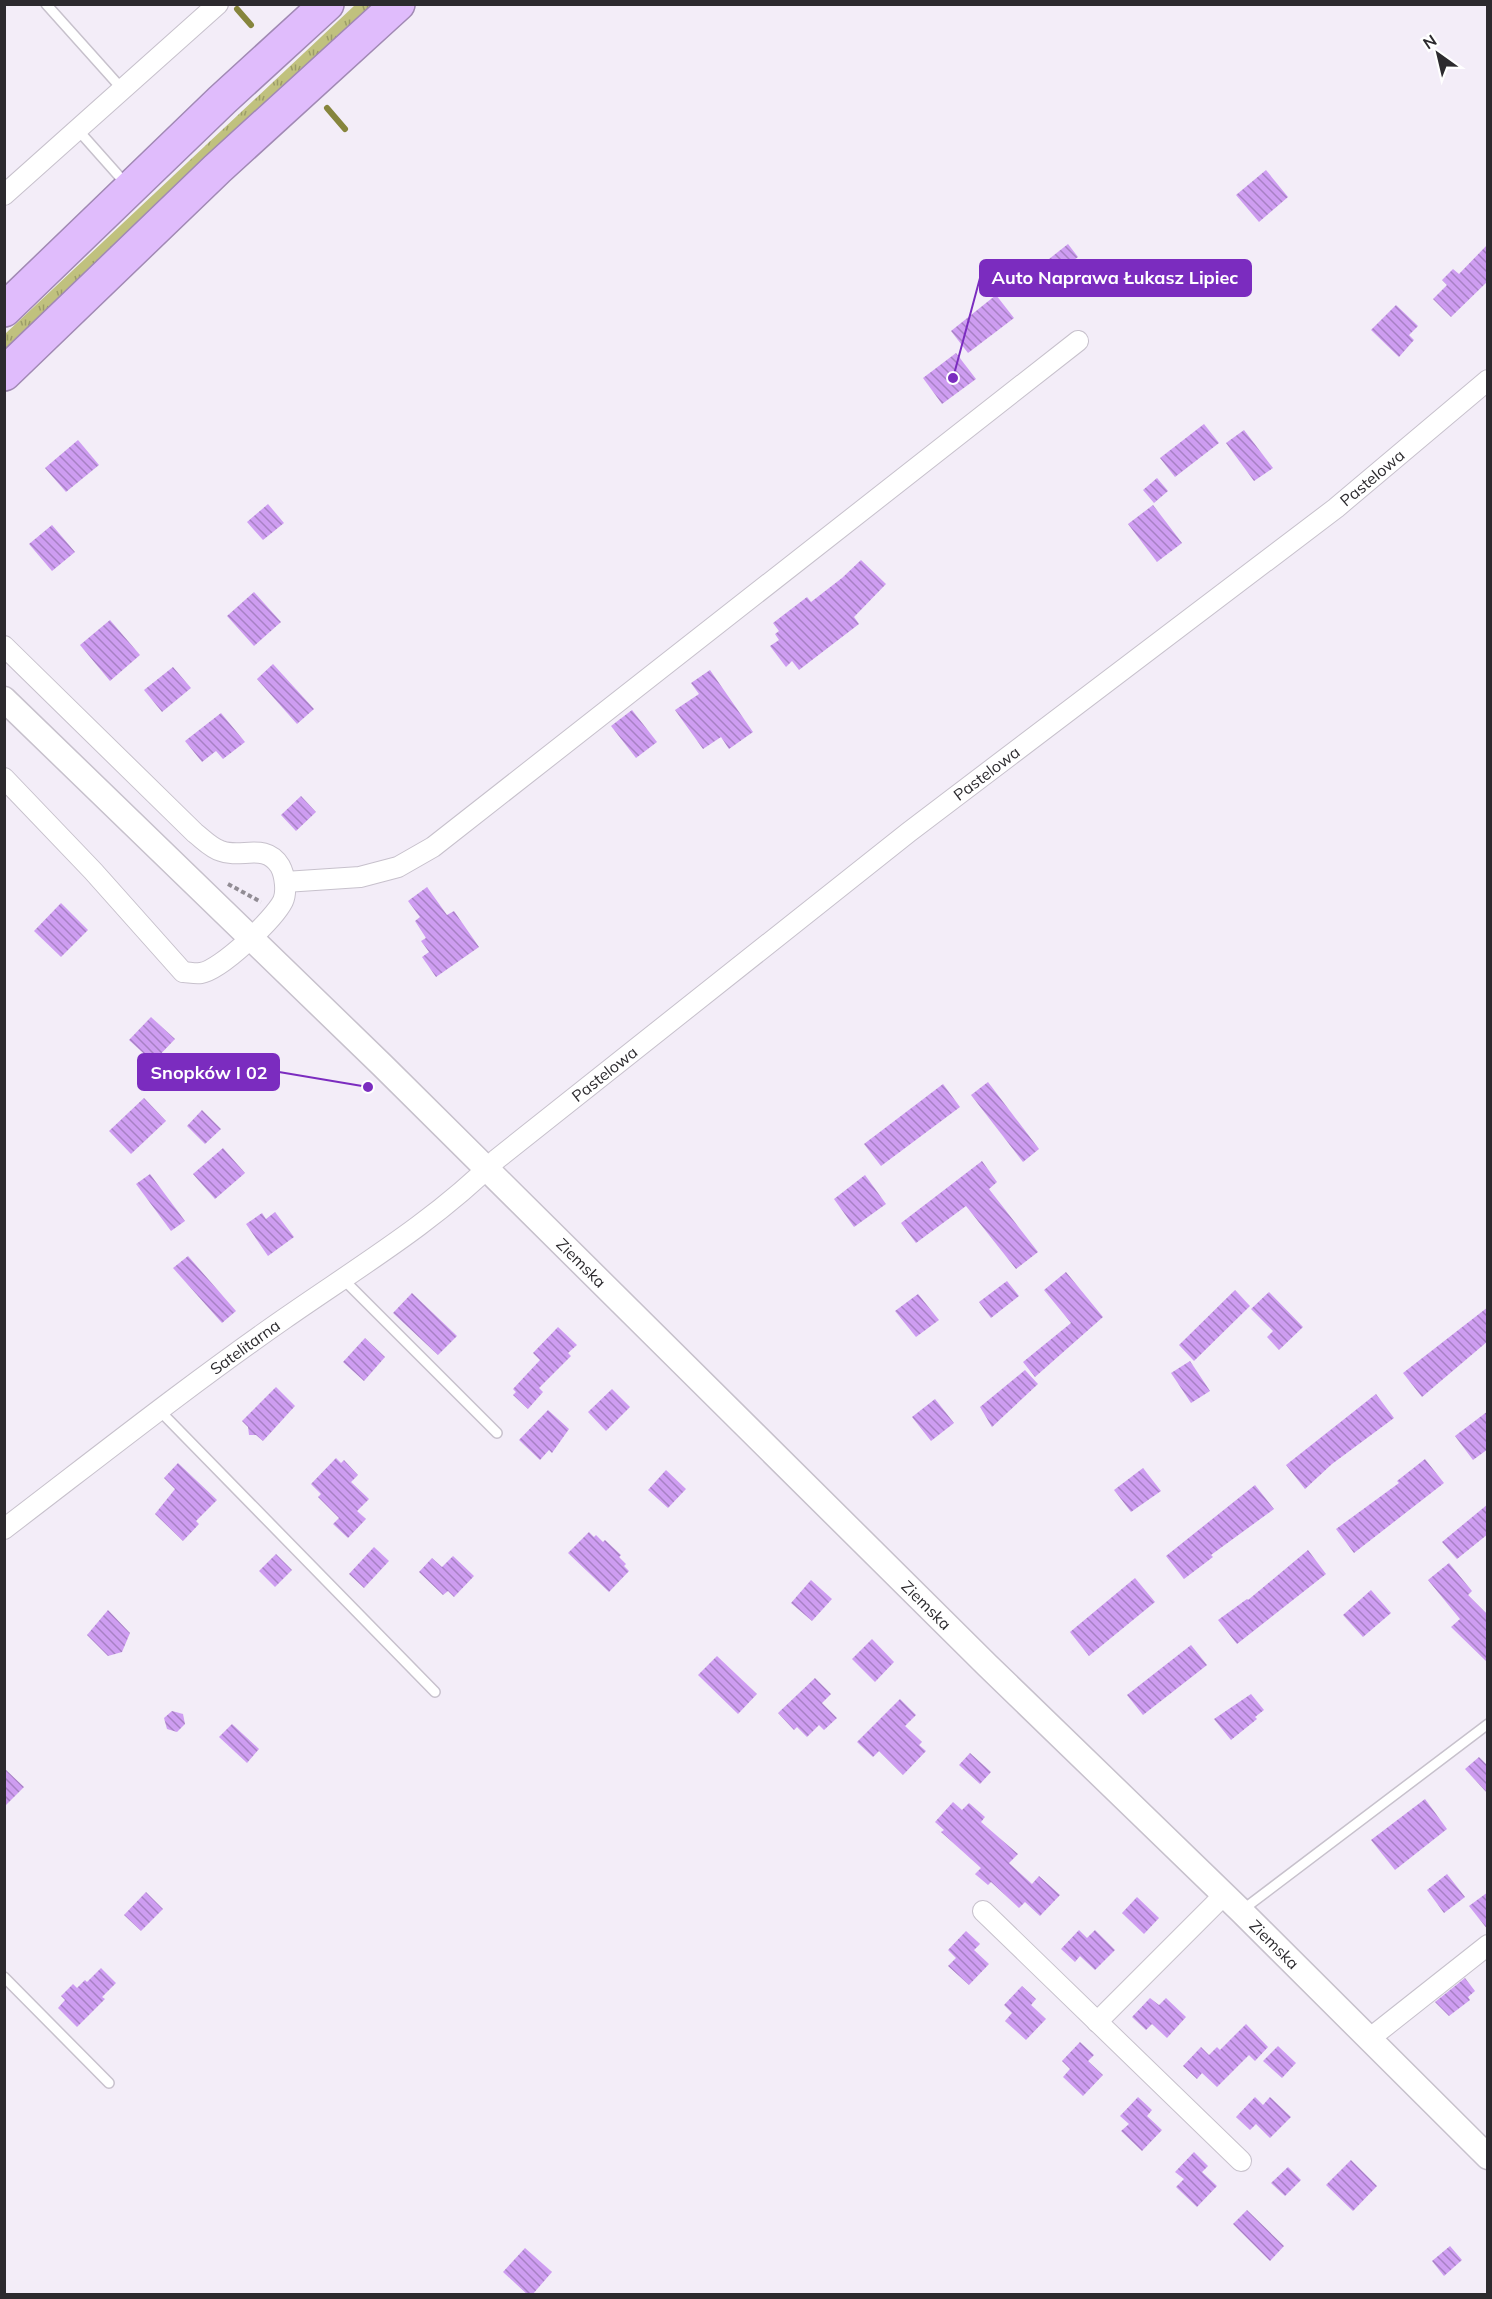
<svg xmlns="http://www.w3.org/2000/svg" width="1492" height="2299" viewBox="0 0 1492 2299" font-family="Mulish,sans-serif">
<defs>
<pattern id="grass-tufts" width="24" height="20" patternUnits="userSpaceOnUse" patternTransform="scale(1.5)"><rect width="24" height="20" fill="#c0c17e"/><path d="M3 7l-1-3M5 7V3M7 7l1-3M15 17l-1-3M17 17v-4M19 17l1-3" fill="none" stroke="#9c9d68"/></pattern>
<pattern id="building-back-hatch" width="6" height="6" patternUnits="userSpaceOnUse" patternTransform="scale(1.5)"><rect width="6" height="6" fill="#ce9df1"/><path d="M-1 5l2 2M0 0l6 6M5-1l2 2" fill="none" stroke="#a780c4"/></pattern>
</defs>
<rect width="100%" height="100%" fill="#f3edf8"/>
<path fill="url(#grass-tufts)" d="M355,5H379L5,355V334Z"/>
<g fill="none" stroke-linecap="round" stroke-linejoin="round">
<g stroke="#86853d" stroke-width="6">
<path d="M237,9L251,25"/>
<path d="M327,108L345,129"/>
</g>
</g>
<g fill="url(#building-back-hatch)">
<path d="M1266,170L1288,197L1259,222L1236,195Z"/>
<path d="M1068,244L1078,257L1054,275L1044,263Z"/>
<path d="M1488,244V281L1451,317L1433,299L1447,285L1442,280L1453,269L1459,274Z"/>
<path d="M996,295L1014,318L968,353L951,331Z"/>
<path d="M1396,305L1418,326L1409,335L1414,340L1399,357L1371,330Z"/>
<path d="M956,353L976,379L942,404L923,378Z"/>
<path d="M1204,424L1219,443L1175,477L1160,458Z"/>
<path d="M1244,430L1273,468L1254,481L1226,443Z"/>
<path d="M78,440L99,465L66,492L45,468Z"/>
<path d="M1157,478L1168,491L1154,503L1143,490Z"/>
<path d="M268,504L284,523L263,540L247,522Z"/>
<path d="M1153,505L1182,543L1157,562L1128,524Z"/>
<path d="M52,525L75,552L52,571L29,544Z"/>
<path d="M861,560L886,584L854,617L859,624L799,670L792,661L786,667L770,646L779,640L775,634L779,631L773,623L807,597L811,602L842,578Z"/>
<path d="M254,592L281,622L254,646L227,616Z"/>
<path d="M110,620L140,655L110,681L80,645Z"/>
<path d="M273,664L314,709L297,724L257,679Z"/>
<path d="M173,667L191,688L162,712L144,690Z"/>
<path d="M710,670L753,732L729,749L721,737L703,749L675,710L699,694L691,683Z"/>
<path d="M632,710L657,742L636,758L611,726Z"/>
<path d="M221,713L245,742L223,759L216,751L202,762L185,741Z"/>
<path d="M301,796L316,812L296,831L281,815Z"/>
<path d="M427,887L447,915L454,911L479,947L436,977L422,957L429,952L421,941L426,938L415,921L420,917L408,901Z"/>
<path d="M61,903L88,930L61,957L34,931Z"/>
<path d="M151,1017L175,1039L153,1062L129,1040Z"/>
<path d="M988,1082L1039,1149L1023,1162L971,1095Z"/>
<path d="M943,1084L960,1107L881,1166L864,1144Z"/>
<path d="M144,1098L166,1121L131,1154L109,1131Z"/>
<path d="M202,1110L221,1129L205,1144L187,1126Z"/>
<path d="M223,1148L245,1173L215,1199L193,1174Z"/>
<path d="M982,1161L997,1182L989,1189L1038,1252L1016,1269L966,1206L916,1243L901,1223Z"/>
<path d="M150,1174L185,1221L171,1231L136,1184Z"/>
<path d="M865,1175L886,1204L854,1227L834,1199Z"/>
<path d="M275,1212L294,1237L268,1256L246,1224L262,1213L266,1219Z"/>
<path d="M188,1256L236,1311L222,1323L173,1268Z"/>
<path d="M1066,1272L1103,1317L1035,1377L1023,1362L1071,1323L1044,1290Z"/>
<path d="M1007,1281L1019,1296L991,1318L979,1302Z"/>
<path d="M1235,1290L1250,1306L1194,1361L1179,1345Z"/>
<path d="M1269,1292L1303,1327L1279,1350L1267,1337L1273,1331L1251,1309Z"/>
<path d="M412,1293L457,1336L438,1355L393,1313Z"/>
<path d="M918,1294L939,1320L916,1337L895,1311Z"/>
<path d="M1488,1307V1341L1422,1397L1403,1373Z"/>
<path d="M558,1327L577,1345L568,1353L571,1356L539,1388L543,1392L528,1409L513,1395L516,1392L513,1389L540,1360L533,1353Z"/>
<path d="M365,1338L385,1357L364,1381L343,1362Z"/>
<path d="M1190,1361L1210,1391L1191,1403L1171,1373Z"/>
<path d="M1025,1370L1038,1384L992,1427L980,1407Z"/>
<path d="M276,1387L295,1406L263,1441L256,1435H249L248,1427L242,1421Z"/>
<path d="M612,1389L630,1407L606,1431L588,1412Z"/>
<path d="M1376,1394L1394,1418L1332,1464L1305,1489L1286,1465Z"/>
<path d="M935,1399L954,1423L931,1441L912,1417Z"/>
<path d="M548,1410L569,1429L552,1453L549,1450L540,1460L519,1440Z"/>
<path d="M1488,1411V1449L1473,1460L1455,1436Z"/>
<path d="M336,1458L341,1463L344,1460L358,1475L351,1482L369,1499L357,1511L366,1519L348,1538L333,1524L339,1518L318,1497L321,1494L311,1484Z"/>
<path d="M1425,1459L1444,1483L1354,1553L1336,1529L1399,1483L1397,1481Z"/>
<path d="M178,1463L217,1500L196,1521L199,1524L183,1541L155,1514L175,1489L164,1478Z"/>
<path d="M1143,1468L1161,1491L1131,1512L1114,1490Z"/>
<path d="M666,1470L686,1489L668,1508L648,1490Z"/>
<path d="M1255,1485L1274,1509L1211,1555L1213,1557L1184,1579L1166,1556Z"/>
<path d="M1488,1504V1534L1457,1559L1442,1542Z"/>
<path d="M589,1532L594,1537L596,1535L603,1542L605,1540L621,1555L619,1557L626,1564L624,1566L629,1571L609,1592L568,1553Z"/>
<path d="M374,1547L389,1561L364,1588L349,1574Z"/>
<path d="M1308,1550L1326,1574L1237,1644L1218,1620L1247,1599L1248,1600Z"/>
<path d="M276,1554L292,1570L275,1587L259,1571Z"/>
<path d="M453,1556L474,1576L454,1597L448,1591L443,1595L419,1572L432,1558L442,1567Z"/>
<path d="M1449,1563L1472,1591L1468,1595L1488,1615V1663L1451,1627L1460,1619L1428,1580Z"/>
<path d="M1135,1578L1155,1602L1089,1656L1070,1632Z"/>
<path d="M811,1580L832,1599L812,1621L791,1603Z"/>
<path d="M1371,1590L1391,1613L1363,1637L1343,1615Z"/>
<path d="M108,1610L130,1633L122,1652L108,1656L87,1635Z"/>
<path d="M872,1639L894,1662L875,1682L852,1659Z"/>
<path d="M1191,1645L1207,1665L1143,1715L1127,1695Z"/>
<path d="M717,1656L757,1694L738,1714L698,1675Z"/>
<path d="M815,1678L831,1694L822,1703L837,1718L824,1730L819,1725L807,1737L797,1727L794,1730L778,1713Z"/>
<path d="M1251,1694L1264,1710L1255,1717L1257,1719L1231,1740L1214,1719Z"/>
<path d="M900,1699L916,1715L905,1726L922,1742L919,1745L926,1751L903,1775L879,1751L873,1757L857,1742Z"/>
<path d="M172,1711L183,1714L185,1724L177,1732L167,1729L164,1718Z"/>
<path d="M232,1724L259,1749L247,1763L219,1737Z"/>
<path d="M970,1753L991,1772L980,1784L959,1765Z"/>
<path d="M1479,1757L1488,1766V1794L1465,1769Z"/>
<path d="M4,1768L24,1787L4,1807Z"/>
<path d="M1425,1799L1447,1829L1395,1870L1371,1840Z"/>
<path d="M953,1802L962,1810L969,1803L985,1817L981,1822L1018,1854L1009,1863L1032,1884L1039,1876L1060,1895L1040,1916L1025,1902L1019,1908L991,1882L988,1885L975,1874L981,1868L941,1832L944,1830L935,1822Z"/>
<path d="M1447,1874L1465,1897L1444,1913L1427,1890Z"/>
<path d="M146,1892L163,1909L141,1931L124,1915Z"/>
<path d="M1488,1892V1930L1469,1906Z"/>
<path d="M1137,1897L1159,1918L1144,1934L1122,1913Z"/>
<path d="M1079,1930L1087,1938L1095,1930L1115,1950L1095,1970L1080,1956L1075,1962L1061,1949Z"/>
<path d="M966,1931L980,1944L974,1950L989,1964L969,1985L948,1966L956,1958L948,1950Z"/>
<path d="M101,1968L116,1983L102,1997L105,1999L77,2027L58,2008L65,2000L61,1996L73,1984L77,1988L85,1980L87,1982Z"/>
<path d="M1465,1978L1475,1991L1468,1997L1470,2000L1449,2016L1435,2002Z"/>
<path d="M1022,1986L1036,1999L1031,2005L1046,2019L1026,2040L1005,2021L1012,2013L1004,2005Z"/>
<path d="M1150,1998L1159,2005L1166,1998L1186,2017L1167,2038L1152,2024L1146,2030L1132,2017Z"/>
<path d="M1246,2024L1268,2047L1255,2061L1249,2055L1217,2087L1202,2073L1197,2079L1183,2066L1201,2047L1209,2055L1217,2047L1220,2050Z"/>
<path d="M1080,2042L1094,2055L1088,2061L1103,2075L1083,2096L1063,2077L1070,2069L1062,2061Z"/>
<path d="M1278,2046L1296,2063L1282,2078L1263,2061Z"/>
<path d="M1138,2097L1152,2110L1147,2116L1162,2130L1142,2151L1121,2131L1129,2124L1120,2116Z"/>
<path d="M1255,2097L1263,2105L1270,2097L1291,2117L1270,2138L1256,2124L1250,2130L1236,2117Z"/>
<path d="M1194,2152L1208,2166L1202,2172L1217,2186L1197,2207L1176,2187L1184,2179L1175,2172Z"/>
<path d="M1351,2160L1377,2186L1353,2211L1326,2185Z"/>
<path d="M1288,2167L1301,2180L1285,2196L1271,2183Z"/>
<path d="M1247,2210L1284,2246L1270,2261L1233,2224Z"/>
<path d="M1450,2246L1462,2260L1444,2276L1432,2261Z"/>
<path d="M525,2248L552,2272L532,2295H528L503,2272Z"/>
</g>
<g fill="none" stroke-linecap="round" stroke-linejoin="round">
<g stroke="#c7c1cc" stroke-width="12">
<g id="service">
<path d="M46,4L123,90"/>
<path d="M78,130L126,184"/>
<path d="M343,1279L497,1433"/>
<path d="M160,1411L435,1692"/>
<path d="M1241,1911L1488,1724"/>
<path d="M4,1977L109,2083"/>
</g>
</g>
<g stroke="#c7c1cc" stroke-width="22">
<g id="minor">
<path d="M4,195L218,4"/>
<path d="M4,646L195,833C203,839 211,848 221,851C241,859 265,842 280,866C285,875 287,892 283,901C274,919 221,970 201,973C195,974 188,972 183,972L93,871L4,778"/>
<path d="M285,882L360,877L398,867L433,847L1078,341"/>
<path id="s1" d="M4,1529C97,1458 189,1385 284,1319C357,1268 434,1222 497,1159L909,832L1336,508L1488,380"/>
<path d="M983,1911L1241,2161"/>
<path d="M1097,2022L1224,1895"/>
<path d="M1369,2039L1488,1945"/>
</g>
</g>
<g stroke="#c7c1cc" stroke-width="27">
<g id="tertiary">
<path id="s2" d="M4,699L382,1065L988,1666L1241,1911L1488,2157"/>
</g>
</g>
<g stroke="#a189b4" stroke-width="36">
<g id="motorway">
<path d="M4,310L222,100L327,4"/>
<path d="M4,374L217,169L398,4"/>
</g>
</g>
<path stroke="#918c94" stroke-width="4" stroke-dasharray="4.5 3" stroke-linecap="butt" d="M228,884L261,902"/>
<use href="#service" stroke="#fff" stroke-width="9"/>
<use href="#minor" stroke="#fff" stroke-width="20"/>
<use href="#tertiary" stroke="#fff" stroke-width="24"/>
<use href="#motorway" stroke="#e0bcfc" stroke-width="33"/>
</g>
<g text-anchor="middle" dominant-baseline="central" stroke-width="5" stroke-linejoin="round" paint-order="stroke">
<g font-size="16" fill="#2c2a2e" stroke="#fff">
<text stroke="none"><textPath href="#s1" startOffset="1726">Pastelowa</textPath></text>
<text stroke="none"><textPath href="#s1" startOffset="1240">Pastelowa</textPath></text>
<text stroke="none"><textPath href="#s1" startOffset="754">Pastelowa</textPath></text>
<text stroke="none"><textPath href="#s2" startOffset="807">Ziemska</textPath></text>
<text stroke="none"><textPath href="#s1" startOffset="302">Satelitarna</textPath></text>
<text stroke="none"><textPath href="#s2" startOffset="1293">Ziemska</textPath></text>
<text stroke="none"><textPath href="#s2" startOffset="1779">Ziemska</textPath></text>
</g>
</g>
<path fill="none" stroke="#7b2cbf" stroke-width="2" d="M953 378L980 278M368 1087L279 1072"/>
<g fill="#7b2cbf" stroke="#fff" stroke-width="2">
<circle cx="953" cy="378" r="6"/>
<circle cx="368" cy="1087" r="6"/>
</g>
<g fill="#7b2cbf" stroke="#7b2cbf" stroke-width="2">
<rect x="980" y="260" width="271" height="36" rx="6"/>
<rect x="138" y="1054" width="141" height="36" rx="6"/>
</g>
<g font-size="18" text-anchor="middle" font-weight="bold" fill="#fff">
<text x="1115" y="284">Auto Naprawa Łukasz Lipiec</text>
<text x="209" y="1079">Snopków I 02</text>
</g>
<rect width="1492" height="2299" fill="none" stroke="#2c2a2e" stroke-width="12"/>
<g transform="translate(1438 54) rotate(326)" stroke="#ffffff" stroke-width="4.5" paint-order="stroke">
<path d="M0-4.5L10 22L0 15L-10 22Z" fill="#2c2a2e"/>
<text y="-9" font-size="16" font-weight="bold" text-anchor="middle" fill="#2c2a2e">N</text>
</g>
</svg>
